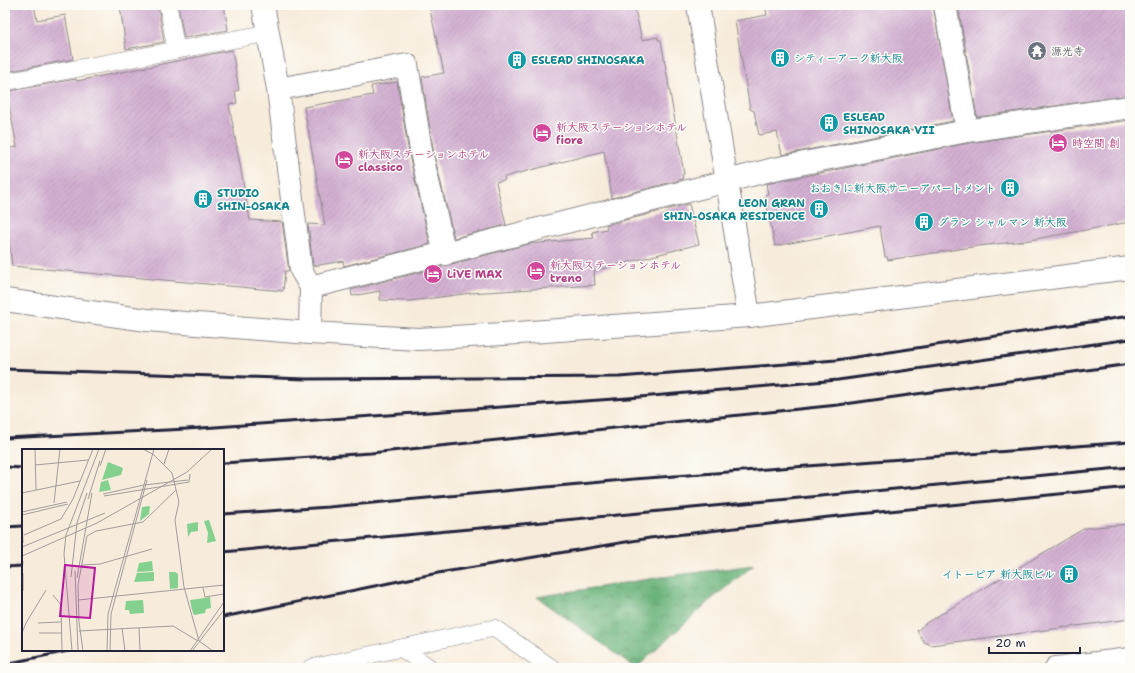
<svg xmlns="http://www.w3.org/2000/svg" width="1135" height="673" viewBox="0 0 1135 673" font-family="'Shantell Sans','Klee One',sans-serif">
<defs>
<pattern id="forest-crowns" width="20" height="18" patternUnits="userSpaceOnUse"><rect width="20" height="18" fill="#6bb37a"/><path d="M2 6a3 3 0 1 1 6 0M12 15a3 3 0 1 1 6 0" fill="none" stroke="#589165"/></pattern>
<pattern id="building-hatch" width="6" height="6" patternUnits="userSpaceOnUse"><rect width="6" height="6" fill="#d3b0d2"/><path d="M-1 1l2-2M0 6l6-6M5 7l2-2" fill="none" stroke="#b597b5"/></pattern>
</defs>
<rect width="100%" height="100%" fill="#fdfcf7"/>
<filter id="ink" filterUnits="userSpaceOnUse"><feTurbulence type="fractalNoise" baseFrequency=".025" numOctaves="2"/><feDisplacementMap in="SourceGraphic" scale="8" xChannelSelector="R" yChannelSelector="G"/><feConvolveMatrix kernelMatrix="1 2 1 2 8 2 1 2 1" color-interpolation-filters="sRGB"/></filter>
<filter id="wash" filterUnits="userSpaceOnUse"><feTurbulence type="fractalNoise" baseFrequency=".012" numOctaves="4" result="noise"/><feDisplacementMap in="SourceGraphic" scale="16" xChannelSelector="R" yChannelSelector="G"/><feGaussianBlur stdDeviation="0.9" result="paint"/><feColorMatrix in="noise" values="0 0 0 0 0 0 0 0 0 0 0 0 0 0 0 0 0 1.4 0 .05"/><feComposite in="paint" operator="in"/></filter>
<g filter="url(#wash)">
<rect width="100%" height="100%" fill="#f7ecdb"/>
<path fill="url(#forest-crowns)" stroke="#466a5a" d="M754,565L709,601L636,668L537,597L655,578Z"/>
<path fill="#84d18f" stroke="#537a65" d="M273,5H310L275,12Z"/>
<g id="blocks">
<g fill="url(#building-hatch)">
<path d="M5,5H34L37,20L65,15L73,59L6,72Z"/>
<path d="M120,5H158L164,42L126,49Z"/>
<path d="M178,5H224L228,30L184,38Z"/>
<path d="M429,5H634L642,40L658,37V40H661L684,174L682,175L683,179L612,198L604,151L504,177L505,180L496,182L506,225L454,238L434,154L422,77L444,73Z"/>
<path d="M765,5H933L953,121L782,155L777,132L759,135L754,111L750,109L735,21L767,15Z"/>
<path d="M958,5H1130V95L977,117Z"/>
<path d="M232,50L239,90L235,91L237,103L229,104L250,220L282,222L289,271H285L283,291L12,266L9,240L5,241V149L17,147L7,94L10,93V91L76,79L77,81Z"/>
<path d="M397,82L410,159L430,244L344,266L343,261L313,266L308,224L325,225L304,107L373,95L371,86Z"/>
<path d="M1130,120V222L1024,241L978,246L888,260L887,257H885L880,226L775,246L765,195L768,194L766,184L969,143Z"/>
<path d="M689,204L699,244L594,271L595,285L471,293L410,301L380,300V291L352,296L351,290L529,244L594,238L592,232L607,229L606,225Z"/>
<path d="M1130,524V619L931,645L924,642L917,631L926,623L1085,528Z"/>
</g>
</g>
</g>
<g filter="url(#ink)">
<use href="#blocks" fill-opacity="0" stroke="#8c878b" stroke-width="1"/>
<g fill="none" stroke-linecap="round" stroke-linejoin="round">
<g stroke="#8c878b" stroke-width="18">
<g id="service">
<path d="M168,5L176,50"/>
<path d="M5,82L268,33"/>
<path d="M401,648L494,628L552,668"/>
<path d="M311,668L401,648L430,668"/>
</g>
</g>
<g stroke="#8c878b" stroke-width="24">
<g id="minor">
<path d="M263,5L278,89L301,270L311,287L310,333"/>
<path d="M945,5L967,131"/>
<path d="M278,89L407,65L422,156L445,254"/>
<path d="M311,287L774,169L967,131L1130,107"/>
</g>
</g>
<g stroke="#8c878b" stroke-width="24">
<g id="tertiary">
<path d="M698,5L749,316"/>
<path d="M5,300L147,320L310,333L419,339L518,333L749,316L1130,268"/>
<path d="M1056,668L1130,659"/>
</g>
</g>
<use href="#service" stroke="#fff" stroke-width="17"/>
<use href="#minor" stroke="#fff" stroke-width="22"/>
<use href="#tertiary" stroke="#fff" stroke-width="22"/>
<g stroke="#22223b" stroke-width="3">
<path d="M5,369L306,379L619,377L836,360L1130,316"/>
<path d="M5,438L187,429L628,398L838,380L1130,339"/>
<path d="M223,463L371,453L838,405L1130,364"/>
<path d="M5,467L23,468"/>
<path d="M223,514L329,507L634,479L1130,442"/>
<path d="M5,527L23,526"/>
<path d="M223,552L1130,467"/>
<path d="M5,567L23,566"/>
<path d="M223,617L438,573L650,538L829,517L1130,487"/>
<path d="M5,664L73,650"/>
</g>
</g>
</g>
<defs>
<g id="temple-disc" transform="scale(1)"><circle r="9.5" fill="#6b7280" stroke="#fdfcf7"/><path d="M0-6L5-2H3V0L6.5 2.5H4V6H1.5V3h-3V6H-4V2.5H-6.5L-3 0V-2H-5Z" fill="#fff"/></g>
<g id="building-disc" transform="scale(1)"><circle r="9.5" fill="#0f9aa8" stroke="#fdfcf7"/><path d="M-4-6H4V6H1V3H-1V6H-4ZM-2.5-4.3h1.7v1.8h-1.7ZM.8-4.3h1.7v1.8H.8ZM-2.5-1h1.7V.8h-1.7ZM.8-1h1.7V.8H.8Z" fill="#fff"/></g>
<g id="hotel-disc" transform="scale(1)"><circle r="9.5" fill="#d1479c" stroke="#fdfcf7"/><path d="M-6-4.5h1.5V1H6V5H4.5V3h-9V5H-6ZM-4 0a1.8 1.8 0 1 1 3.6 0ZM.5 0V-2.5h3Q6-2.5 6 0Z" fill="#fff"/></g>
</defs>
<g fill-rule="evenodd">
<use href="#temple-disc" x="1037" y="51"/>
<use href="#building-disc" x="780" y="58"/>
<use href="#building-disc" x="517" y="60"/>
<use href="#building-disc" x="829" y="123"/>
<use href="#hotel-disc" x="542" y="133"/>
<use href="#hotel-disc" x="1058" y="143"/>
<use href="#hotel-disc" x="344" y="160"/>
<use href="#building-disc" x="1010" y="188"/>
<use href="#building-disc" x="203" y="199"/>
<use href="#building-disc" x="819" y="209"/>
<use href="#building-disc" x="924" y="222"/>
<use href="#hotel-disc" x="536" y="271"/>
<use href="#hotel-disc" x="433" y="274"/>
<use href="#building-disc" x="1069" y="574"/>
</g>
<g text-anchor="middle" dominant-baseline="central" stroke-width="3" stroke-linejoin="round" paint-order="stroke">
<g font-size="11" font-weight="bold" fill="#5b616d" stroke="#fdfcf7" text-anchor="start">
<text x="1051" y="51">源光寺</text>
</g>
<g font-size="11" font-weight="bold" fill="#0d838f" stroke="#fdfcf7" text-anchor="start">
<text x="794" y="58">シティーアーク新大阪</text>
<text x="531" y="60">ESLEAD SHINOSAKA</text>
<text x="843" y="117">ESLEAD<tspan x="843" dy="13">SHINOSAKA VII</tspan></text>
<text x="996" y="188" text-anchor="end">おおきに新大阪サニーアパートメント</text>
<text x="217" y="193">STUDIO<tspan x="217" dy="13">SHIN-OSAKA</tspan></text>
<text x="805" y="203" text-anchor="end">LEON GRAN<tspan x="805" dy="13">SHIN-OSAKA RESIDENCE</tspan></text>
<text x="938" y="222">グラン シャルマン 新大阪</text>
<text x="1055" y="574" text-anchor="end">イトーピア 新大阪ビル</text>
</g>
<g font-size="11" font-weight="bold" fill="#b23c85" stroke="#fdfcf7" text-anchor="start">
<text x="556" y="127">新大阪ステーションホテル<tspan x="556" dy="13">fiore</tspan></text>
<text x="1072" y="143">時空間 創</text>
<text x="358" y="154">新大阪ステーションホテル<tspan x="358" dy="13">classico</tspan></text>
<text x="550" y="265">新大阪ステーションホテル<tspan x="550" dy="13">treno</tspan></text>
<text x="447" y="274">LiVE MAX</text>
</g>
</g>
<g transform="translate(22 449)">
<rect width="202" height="202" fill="#f7ecdb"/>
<path d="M188,148L189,159L184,160L183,164L172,166L170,161L176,156V150Z" fill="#84d18f"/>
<path d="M187,71L194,92L185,94L186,84L182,72ZM176,73V82L169,83L166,88L165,75ZM176,150L178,160L170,161L168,151Z" fill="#84d18f"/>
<path d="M86,13L101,19L99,26L80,31ZM86,31L89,41L77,43L79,33ZM128,57L127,65L118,72L120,58ZM130,112L131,122L115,123L117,114ZM132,123V132L112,133L115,124ZM147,123H153L156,125V139L148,140ZM121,151L122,164L108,165L107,161H103L104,152Z" fill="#84d18f"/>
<path fill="none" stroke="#a29b9b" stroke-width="1" d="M13,0L14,41M121,0L132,6L150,24L157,53L153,71L162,138L177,192L191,202M142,15L147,0M13,16L66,11M78,17L84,0M0,44L58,32M81,45L122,36L166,31M82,47L167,33L168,25M66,50L78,12M32,54L38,0M0,63L45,53M0,66L46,55M0,68L1,94M2,86L39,70L51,50L71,0M0,98L83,64M0,107L75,74L165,23L190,0M60,116L78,115L130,100M53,122L56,202M1,124V142M0,125L1,112M49,128L55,74L65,44M55,129L70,44M0,138V176M181,139L183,148L202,145M31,146L39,156L40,202M56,151L202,136M16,174L39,173M100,179L103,202M117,179L118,202M57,182L151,177L176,192M0,184L4,174L24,141M17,184H40M50,202L42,105L44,86L77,0M61,202L57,173L56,136L65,87L74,82L121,73L154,41M85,202L86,165L132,0M88,202L89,165L125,31M168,202L202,153M170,202L202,161"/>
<path fill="#b5179e" fill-opacity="0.15" stroke="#b5179e" stroke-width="2" d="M43,116L73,119L68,169L38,167Z"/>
<rect width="202" height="202" fill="none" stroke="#22223b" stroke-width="2"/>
</g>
<rect width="1135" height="673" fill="none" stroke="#fdfcf7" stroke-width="20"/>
<path d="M989 647v6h91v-6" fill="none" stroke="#22223b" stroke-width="2"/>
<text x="995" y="647" font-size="12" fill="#22223b" stroke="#fdfcf7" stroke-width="3" paint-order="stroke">20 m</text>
</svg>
